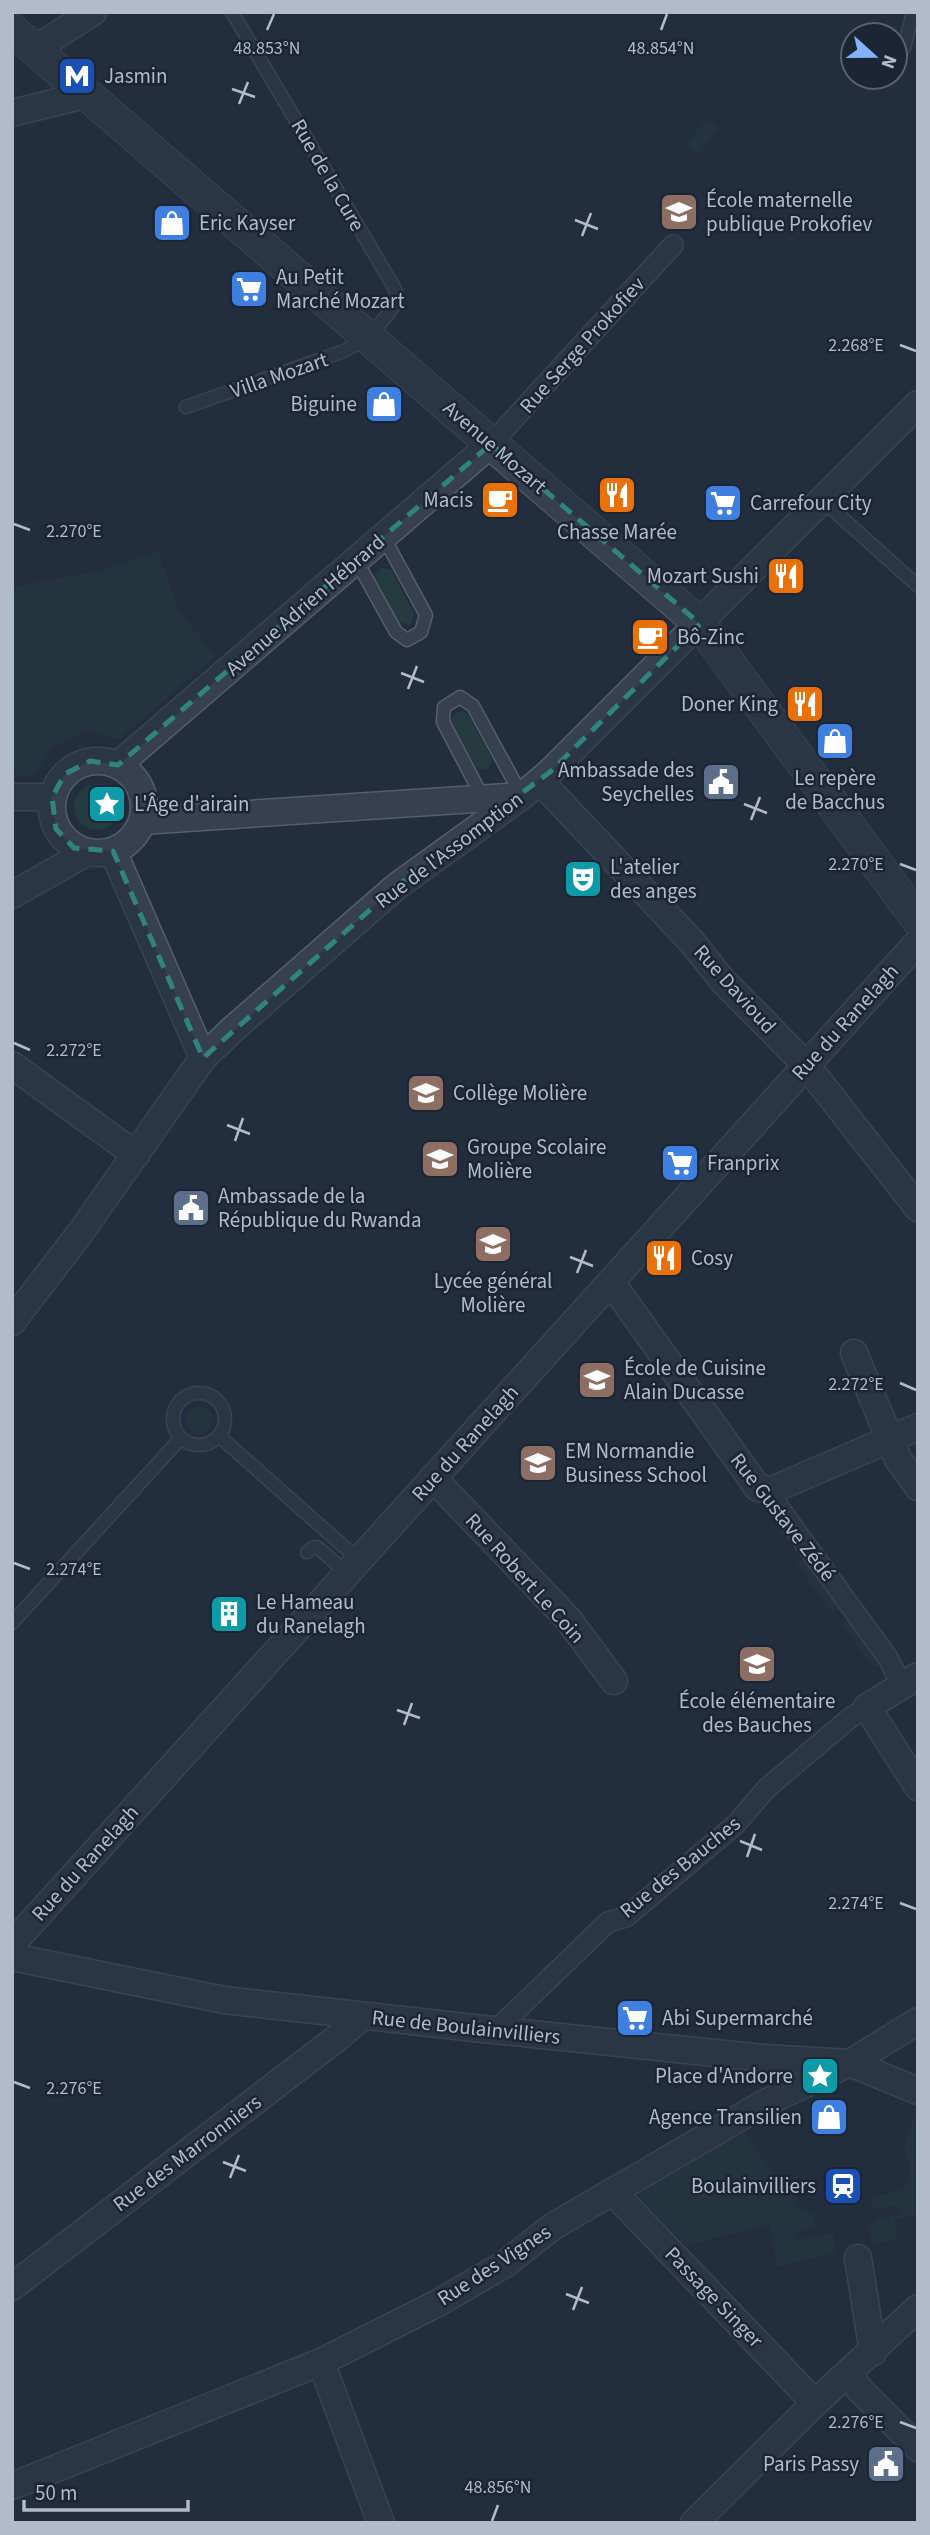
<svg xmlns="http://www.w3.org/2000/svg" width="930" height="2535" viewBox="0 0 930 2535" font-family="'Source Sans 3',sans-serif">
<rect width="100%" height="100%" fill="#222e3e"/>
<g fill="#243c3f">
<path d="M707,119L719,129L697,155L686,144Z"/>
<path d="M158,551L179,611L216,656L119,739L88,732L52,748L34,775H12V587L98,571Z"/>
<path d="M382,568L391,570L414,613L412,623L408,625L397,621L374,579L375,574Z"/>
<path d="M463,711L469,716L492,758V763L487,769H479L475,766L450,721L457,712Z"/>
<circle cx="97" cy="807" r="23"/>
<circle cx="199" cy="1420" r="14"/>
<path d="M807,1556L844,1606L833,1614L796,1564Z"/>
<path d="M851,1617L884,1662L875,1669L841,1624Z"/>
<path d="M915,2114L918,2115V2216L894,2219L897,2239L872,2245L868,2226L875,2224L874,2219L901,2214L899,2205L872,2210L873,2199L880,2195L902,2190C920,2163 902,2163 905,2141C907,2132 912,2122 915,2114Z"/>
<path d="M745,2131L769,2170L794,2186L797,2205L813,2215L815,2227L796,2231L797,2240L833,2233L836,2253L777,2267L769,2224L687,2246L636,2195Z"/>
</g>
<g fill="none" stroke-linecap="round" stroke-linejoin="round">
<g stroke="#545e6c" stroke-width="15">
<g id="service">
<path d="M895,56L904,48L913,12"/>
<path d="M186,407L344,351L369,337L384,319L395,304L397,297L395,289L232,12"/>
<path d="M822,500L918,586"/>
<path d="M356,560L396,632L407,640L421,632L426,615L383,536"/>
<path d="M483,798L443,722L444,707L460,697L473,706L522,796"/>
<circle cx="199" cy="1419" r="26"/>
<path d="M219,1436L359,1560"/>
<path d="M307,1552L312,1548L317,1547L347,1573"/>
<path d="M12,1623L181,1438"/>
</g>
</g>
<g stroke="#545e6c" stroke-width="22">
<g id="pedestrian">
<path d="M491,444L673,245"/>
<path d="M767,1491L888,1658L902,1686"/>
<path d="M496,2030L608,1922L626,1917L736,1824L767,1788L850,1718L867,1707"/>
</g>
</g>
<g stroke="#545e6c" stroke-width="29">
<g id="minor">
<path d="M35,49L93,12"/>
<path d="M12,113L89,94"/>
<circle cx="98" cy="807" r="46"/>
<path d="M118,765L491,444"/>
<path d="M540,781L692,942L723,981L806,1065L918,1208"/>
<path d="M12,797H52"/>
<path d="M142,821L520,796"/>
<path d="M113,851L203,1058"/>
<path d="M12,895L86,853"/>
<path d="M12,1065L136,1155"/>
<path d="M611,1282L758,1488L772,1490L918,1427"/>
<path d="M12,1322L83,1229L203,1058L233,1029L397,886L522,796L550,772L918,404"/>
<path d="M854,1353L898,1459L918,1487"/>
<path d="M433,1478L568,1619L614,1681"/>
<path d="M918,1676L867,1707L918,1787"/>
<path d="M12,1944L918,942"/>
<path d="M12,1957L224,2000L474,2028L763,2058L850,2063L918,2091"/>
<path d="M613,2192L815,2403"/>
<path d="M858,2258L873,2352"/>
<path d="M12,2287L341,2035L361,2017"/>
<path d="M321,2362L381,2523"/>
<path d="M849,2374L860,2390L918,2448"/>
<path d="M12,2486L321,2362L436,2304L505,2264L552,2227L763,2104L850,2063L918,2021"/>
<path d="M694,2523L815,2403L918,2308"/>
</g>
</g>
<g stroke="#545e6c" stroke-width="34">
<path id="tertiary" d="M12,30L700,624L918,920"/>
</g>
<use href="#service" stroke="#36404e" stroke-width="12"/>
<use href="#pedestrian" stroke="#36404e" stroke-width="19"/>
<use href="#minor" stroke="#36404e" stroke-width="26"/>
<use href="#tertiary" stroke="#36404e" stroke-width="32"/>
</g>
<path d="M0 0H930V2535H0ZM491,444L700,624L550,772L397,886L203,1058L113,851L74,848L56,829L52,797L65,774L90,761L118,765Z" fill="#222e3e" fill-opacity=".55" fill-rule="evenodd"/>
<path fill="none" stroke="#308480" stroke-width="5" stroke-dasharray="14 9" stroke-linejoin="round" d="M491,444L700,624L550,772L397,886L203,1058L113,851L74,848L56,829L52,797L65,774L90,761L118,765Z"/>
<path fill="none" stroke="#b2bbc9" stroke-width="2.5" d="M267,30L274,14M661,30L667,14M232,89L255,97M239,104L248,82M575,220L598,229M582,236L591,213M900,345L916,351M14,524L30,530M401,673L424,682M408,689L417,666M744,804L767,813M751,820L760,797M900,864L916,870M14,1043L30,1050M227,1125L250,1134M235,1141L243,1118M570,1257L593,1266M577,1273L586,1250M900,1383L916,1390M14,1563L30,1569M397,1710L420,1718M404,1725L412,1703M740,1841L762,1850M747,1857L755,1834M900,1903L916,1909M14,2082L30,2088M223,2162L246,2171M230,2178L239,2155M566,2294L589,2303M573,2310L582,2287M900,2422L916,2428M492,2521L498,2505"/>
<defs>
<g id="metro-square" transform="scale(2.0125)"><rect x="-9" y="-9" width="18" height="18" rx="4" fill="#1a4fb4" stroke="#1b2533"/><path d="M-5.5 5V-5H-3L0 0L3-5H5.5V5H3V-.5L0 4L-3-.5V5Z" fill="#fff"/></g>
<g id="school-square" transform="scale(2.0125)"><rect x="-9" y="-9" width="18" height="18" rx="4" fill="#8d6e63" stroke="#1b2533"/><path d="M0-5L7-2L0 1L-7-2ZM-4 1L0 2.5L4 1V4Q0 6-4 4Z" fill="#fff"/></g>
<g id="shop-square" transform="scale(2.0125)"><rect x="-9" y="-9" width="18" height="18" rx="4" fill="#3f7fe0" stroke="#1b2533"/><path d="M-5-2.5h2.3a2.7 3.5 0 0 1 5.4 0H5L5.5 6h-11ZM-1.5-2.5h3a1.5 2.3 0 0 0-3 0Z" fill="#fff"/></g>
<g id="supermarket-square" transform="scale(2.0125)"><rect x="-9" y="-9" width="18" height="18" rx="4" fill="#3f7fe0" stroke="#1b2533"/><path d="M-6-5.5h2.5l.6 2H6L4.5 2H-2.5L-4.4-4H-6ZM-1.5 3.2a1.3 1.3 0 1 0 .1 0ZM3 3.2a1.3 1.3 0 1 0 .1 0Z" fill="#fff"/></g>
<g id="restaurant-square" transform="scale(2.0125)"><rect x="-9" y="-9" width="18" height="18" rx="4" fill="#e8710a" stroke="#1b2533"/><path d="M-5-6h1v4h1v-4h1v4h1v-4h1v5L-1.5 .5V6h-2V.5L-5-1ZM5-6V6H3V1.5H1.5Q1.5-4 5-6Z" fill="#fff"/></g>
<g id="cafe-square" transform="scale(2.0125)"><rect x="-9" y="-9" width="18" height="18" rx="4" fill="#e8710a" stroke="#1b2533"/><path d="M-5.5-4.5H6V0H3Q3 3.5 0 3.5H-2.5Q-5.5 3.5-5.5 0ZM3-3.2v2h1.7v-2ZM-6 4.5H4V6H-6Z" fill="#fff"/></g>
<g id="civic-square" transform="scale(2.0125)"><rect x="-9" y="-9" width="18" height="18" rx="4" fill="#5c6f8a" stroke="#1b2533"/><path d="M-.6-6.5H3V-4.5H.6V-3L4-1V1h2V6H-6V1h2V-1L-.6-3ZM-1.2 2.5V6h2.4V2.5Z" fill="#fff"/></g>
<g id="sight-square" transform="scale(2.0125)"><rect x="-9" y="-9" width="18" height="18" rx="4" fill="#0f9aa8" stroke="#1b2533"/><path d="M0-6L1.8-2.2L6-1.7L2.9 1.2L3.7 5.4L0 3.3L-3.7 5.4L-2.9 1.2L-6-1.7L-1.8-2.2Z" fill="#fff"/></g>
<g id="theatre-square" transform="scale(2.0125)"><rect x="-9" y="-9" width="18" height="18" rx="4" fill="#0f9aa8" stroke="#1b2533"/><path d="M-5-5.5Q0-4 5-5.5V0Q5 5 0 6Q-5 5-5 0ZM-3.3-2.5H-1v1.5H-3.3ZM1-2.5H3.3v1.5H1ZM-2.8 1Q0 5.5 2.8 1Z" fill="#fff"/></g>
<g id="university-square" transform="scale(2.0125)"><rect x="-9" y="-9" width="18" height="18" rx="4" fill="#8d6e63" stroke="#1b2533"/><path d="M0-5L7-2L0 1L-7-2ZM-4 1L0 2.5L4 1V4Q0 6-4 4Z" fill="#fff"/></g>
<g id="building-square" transform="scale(2.0125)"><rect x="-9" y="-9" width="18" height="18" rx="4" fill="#0f9aa8" stroke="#1b2533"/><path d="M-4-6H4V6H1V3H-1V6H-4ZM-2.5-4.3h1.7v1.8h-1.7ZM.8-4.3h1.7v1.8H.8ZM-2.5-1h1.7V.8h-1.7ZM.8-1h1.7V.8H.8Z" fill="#fff"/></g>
<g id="station-square" transform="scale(2.0125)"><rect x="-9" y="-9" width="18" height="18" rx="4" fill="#1a4fb4" stroke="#1b2533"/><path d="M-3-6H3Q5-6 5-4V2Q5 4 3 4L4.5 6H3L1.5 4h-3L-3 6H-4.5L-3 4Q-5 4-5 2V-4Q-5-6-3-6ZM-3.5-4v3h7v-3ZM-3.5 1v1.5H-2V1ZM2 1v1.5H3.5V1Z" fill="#fff"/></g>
</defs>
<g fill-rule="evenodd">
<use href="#metro-square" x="77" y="76"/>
<use href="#school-square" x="679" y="212"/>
<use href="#shop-square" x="172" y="223"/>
<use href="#supermarket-square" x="249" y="289"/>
<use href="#shop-square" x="384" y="404"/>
<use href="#restaurant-square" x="617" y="495"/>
<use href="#cafe-square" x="500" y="500"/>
<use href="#supermarket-square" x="723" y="503"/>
<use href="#restaurant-square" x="786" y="576"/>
<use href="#cafe-square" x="650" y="637"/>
<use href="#restaurant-square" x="805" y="704"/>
<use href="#shop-square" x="835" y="741"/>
<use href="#civic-square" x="721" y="782"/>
<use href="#sight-square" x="107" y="804"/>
<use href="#theatre-square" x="583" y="879"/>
<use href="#school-square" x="426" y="1093"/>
<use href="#school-square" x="440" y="1159"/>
<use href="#supermarket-square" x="680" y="1163"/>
<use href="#civic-square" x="191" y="1208"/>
<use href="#school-square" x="493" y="1244"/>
<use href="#restaurant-square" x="664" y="1258"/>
<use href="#university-square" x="597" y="1380"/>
<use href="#university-square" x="538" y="1463"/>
<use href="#building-square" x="229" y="1614"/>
<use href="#school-square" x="757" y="1664"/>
<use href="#supermarket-square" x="635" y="2018"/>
<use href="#sight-square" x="820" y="2076"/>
<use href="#shop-square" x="829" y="2117"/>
<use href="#station-square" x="843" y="2186"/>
<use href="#civic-square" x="886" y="2464"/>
</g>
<g text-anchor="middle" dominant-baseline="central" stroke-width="5" stroke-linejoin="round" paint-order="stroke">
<g font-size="21" fill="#b2bbc9" stroke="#1b2533" text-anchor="start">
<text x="104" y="76">Jasmin</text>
<text x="706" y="200">École maternelle<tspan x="706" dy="24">publique Prokofiev</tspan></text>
<text x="199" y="223">Eric Kayser</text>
<text x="276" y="277">Au Petit<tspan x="276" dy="24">Marché Mozart</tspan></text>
<text x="357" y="404" text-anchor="end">Biguine</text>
<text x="473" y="500" text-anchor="end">Macis</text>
<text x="750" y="503">Carrefour City</text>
<text x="617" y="532" text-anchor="middle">Chasse Marée</text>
<text x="759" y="576" text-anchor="end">Mozart Sushi</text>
<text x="677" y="637">Bô-Zinc</text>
<text x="778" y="704" text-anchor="end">Doner King</text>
<text x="694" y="770" text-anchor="end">Ambassade des<tspan x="694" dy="24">Seychelles</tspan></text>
<text x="835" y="778" text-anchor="middle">Le repère<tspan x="835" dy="24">de Bacchus</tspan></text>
<text x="134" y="804">L'Âge d'airain</text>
<text x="610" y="867">L'atelier<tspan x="610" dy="24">des anges</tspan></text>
<text x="453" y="1093">Collège Molière</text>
<text x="467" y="1147">Groupe Scolaire<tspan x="467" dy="24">Molière</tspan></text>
<text x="707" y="1163">Franprix</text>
<text x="218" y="1196">Ambassade de la<tspan x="218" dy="24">République du Rwanda</tspan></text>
<text x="691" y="1258">Cosy</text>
<text x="493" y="1281" text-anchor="middle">Lycée général<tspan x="493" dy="24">Molière</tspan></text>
<text x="624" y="1368">École de Cuisine<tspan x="624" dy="24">Alain Ducasse</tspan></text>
<text x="565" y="1451">EM Normandie<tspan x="565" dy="24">Business School</tspan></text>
<text x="256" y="1602">Le Hameau<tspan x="256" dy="24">du Ranelagh</tspan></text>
<text x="757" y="1701" text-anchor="middle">École élémentaire<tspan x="757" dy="24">des Bauches</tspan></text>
<text x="662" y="2018">Abi Supermarché</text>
<text x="793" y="2076" text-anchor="end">Place d'Andorre</text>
<text x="802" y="2117" text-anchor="end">Agence Transilien</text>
<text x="816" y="2186" text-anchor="end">Boulainvilliers</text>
<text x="859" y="2464" text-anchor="end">Paris Passy</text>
</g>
<g font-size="21" fill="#b2bbc9" stroke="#1b2533">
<text transform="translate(328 175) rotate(60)">Rue de la Cure</text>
<text transform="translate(582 345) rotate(-48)">Rue Serge Prokofiev</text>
<text transform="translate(279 375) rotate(-19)">Villa Mozart</text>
<text transform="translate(495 447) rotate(41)">Avenue Mozart</text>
<text transform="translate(305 605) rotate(-41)">Avenue Adrien Hébrard</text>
<text transform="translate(449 850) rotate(-37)">Rue de l'Assomption</text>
<text transform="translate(735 989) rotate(48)">Rue Davioud</text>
<text transform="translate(845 1022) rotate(-48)">Rue du Ranelagh</text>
<text transform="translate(465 1443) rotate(-48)">Rue du Ranelagh</text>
<text transform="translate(783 1517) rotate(52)">Rue Gustave Zédé</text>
<text transform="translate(525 1578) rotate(48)">Rue Robert Le Coin</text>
<text transform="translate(85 1863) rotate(-48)">Rue du Ranelagh</text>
<text transform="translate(680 1867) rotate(-39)">Rue des Bauches</text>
<text transform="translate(466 2027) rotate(6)">Rue de Boulainvilliers</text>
<text transform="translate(187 2153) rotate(-37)">Rue des Marronniers</text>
<text transform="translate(494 2265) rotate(-33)">Rue des Vignes</text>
<text transform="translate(714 2297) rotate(46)">Passage Singer</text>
</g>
</g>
<g font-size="18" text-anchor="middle" fill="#b2bbc9" stroke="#1b2533" stroke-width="5" stroke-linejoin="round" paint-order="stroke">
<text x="267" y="54">48.853°N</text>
<text x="661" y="54">48.854°N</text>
<text x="856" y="351">2.268°E</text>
<text x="74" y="537">2.270°E</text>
<text x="856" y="870">2.270°E</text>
<text x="74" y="1056">2.272°E</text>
<text x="856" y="1390">2.272°E</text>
<text x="74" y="1575">2.274°E</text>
<text x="856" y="1909">2.274°E</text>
<text x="74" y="2094">2.276°E</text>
<text x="856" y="2428">2.276°E</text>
<text x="498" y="2493">48.856°N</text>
</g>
<rect width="930" height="2535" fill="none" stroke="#b2bbc9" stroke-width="28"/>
<g transform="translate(874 56) rotate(111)"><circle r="33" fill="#1b2533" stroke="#57616f" stroke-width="2"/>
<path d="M0-5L12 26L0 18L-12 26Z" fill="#82b1fe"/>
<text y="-10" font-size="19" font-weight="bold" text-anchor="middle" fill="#b2bbc9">N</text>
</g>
<path d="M24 2500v10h164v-10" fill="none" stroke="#b2bbc9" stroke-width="3.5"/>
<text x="35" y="2500" font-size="21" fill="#b2bbc9" stroke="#1b2533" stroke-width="5" paint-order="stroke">50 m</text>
</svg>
